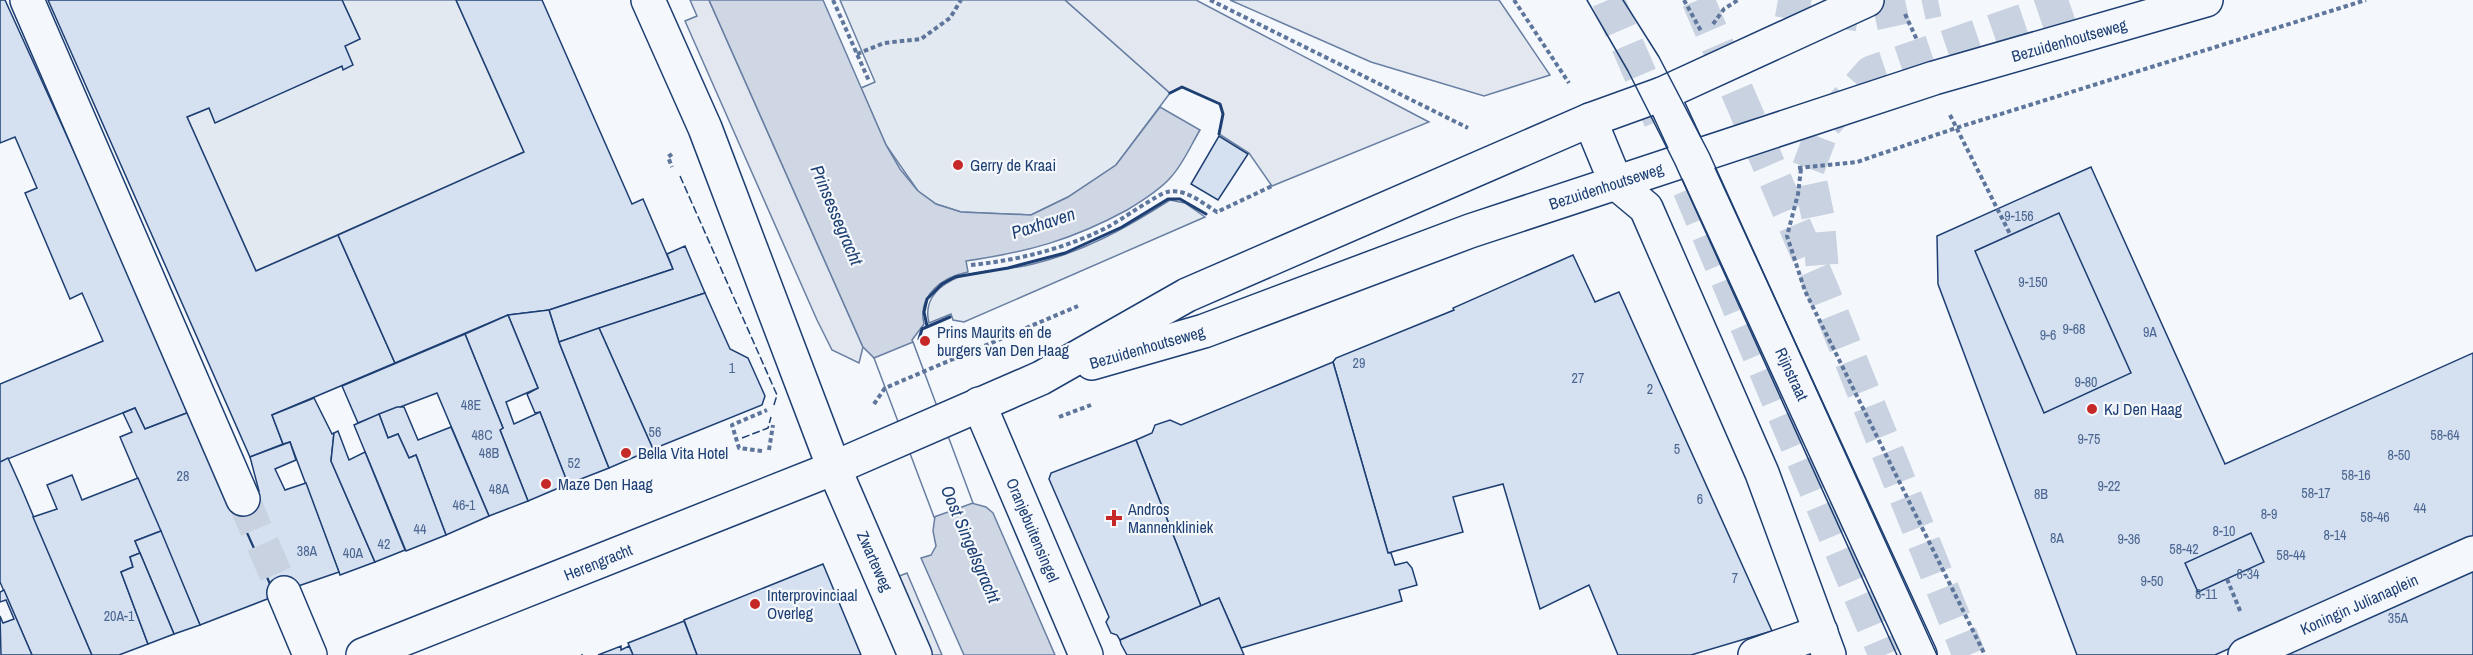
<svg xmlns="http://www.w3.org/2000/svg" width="2473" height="655" viewBox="0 0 2473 655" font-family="'Archivo Narrow',sans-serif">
<rect width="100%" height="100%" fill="#f4f7fb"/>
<g fill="#e3e9f0" stroke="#687fa3" stroke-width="1.5">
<path d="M342,0H456L524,152L256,271L187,117L209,108L215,122L342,66L343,69L345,46L360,39Z"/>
<path d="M840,0H1065L1170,93L1116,165L1068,197L1031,215L961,212L936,204L918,191L886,145L861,88L875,82Z"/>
<path d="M1170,200L1185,203L1205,217L964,322L953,320L951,314L929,323C924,304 934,289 952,280C976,269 1008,271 1033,264C1083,252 1126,228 1170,200Z"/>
</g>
<g fill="#e3e8f0" stroke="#687fa3" stroke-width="1.5">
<path d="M690,0H709L863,347L859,363L832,350L817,320L685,21L697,16Z"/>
<path d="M1065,0H1196L1429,122L1272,186L1249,153L1219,134L1223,114L1220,104L1182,87L1170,93Z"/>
<path d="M1230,0H1499L1550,75L1484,96L1371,62Z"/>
<path d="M907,573L942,655H930L897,577Z"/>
</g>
<path fill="#cfd7e4" stroke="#687fa3" stroke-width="1.5" d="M709,0H823L886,145L900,169L918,191L936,204L961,212L1031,215L1068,197L1116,165L1160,107L1200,130C1191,145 1183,164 1171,177C1160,190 1142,201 1127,210C1072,240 1028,252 966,261L968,272C943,277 917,295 924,324L912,340L971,503L986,507L993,513L1055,655H964L921,558L931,555L936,546L933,531L935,516L875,359L863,347Z"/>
<path fill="#f4f7fb" stroke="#687fa3" stroke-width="1.5" d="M913,342L973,503L934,517L874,358Z"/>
<g fill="#d5e0f0" stroke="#1d3f73" stroke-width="1.5">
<path d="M0,0H5L192,411L145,429L135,408L0,462V384L103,341L82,293L70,299L25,193L37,188L15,137L0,143Z"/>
<path d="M48,0H342L360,39L345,46L353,65L343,70L342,66L215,123L209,108L187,117L256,271L338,235L395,363L272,415L283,444L250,457Z"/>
<path d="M456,0H542L632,204L643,199L673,269L549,310L508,315L395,363L338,235L524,152Z"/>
<path d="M1219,136L1248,154L1218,200L1191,184Z"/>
<path d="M2091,167L2225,464L2473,353V539L2215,655H2077L1938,284L1937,236Z"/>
<path d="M2059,213L2131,373L2044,413L1975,251Z"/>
<path d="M685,246L705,293L559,342L549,310L673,269L667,254Z"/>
<path d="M1573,255L1595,302L1619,292L1772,631L1691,655H1618L1589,585L1540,609L1503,484L1453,497L1463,532L1388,553L1333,362L1336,358L1454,310L1453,308Z"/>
<path d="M705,293L730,349L748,358L765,396L762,405L653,449L599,328Z"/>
<path d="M549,310L559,342L609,468L568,484L540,412L535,413L527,394L538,388L508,315Z"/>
<path d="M508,315L538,388L506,402L514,424L540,412L568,484L528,501L500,430L503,428L465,334Z"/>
<path d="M599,328L653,449L609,468L559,342Z"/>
<path d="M465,334L503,428L500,430L528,501L489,516L437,393L358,423L342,386Z"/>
<path d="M1333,362L1388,553H1391L1395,565L1407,562L1412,568L1417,585L1399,590L1402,601L1241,648L1219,598L1201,606L1136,440L1152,433L1155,425L1170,420L1181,425Z"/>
<path d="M314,398L332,434L334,433L331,461L375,562L340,575L290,442L283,444L272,415Z"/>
<path d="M397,407H404L418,440L451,427L489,516L446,535L416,455L409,458L398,434L388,438L379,414Z"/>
<path d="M135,408L145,429L192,411L275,596L200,625L120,437L132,432L123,413Z"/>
<path d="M379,414L388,438L398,434L409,458L416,455L446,535L406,551L354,425Z"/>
<path d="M338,431L349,460L365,452L405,550L375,562L331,461L334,433Z"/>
<path d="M1136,440L1201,606L1120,640L1117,635L1111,633L1106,622L1109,617L1049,479L1051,473Z"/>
<path d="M290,442L296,460L275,469L285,490L306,483L339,572L275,594L234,503L259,491L250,457Z"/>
<path d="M8,458L21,487L92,655H32L0,582V462Z"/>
<path d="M72,475L82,500L138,478L161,531L135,541L140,553L130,557L133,567L121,572L148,644L119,655H92L33,517L57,509L47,485Z"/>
<path d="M161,531L200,625L174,634L135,541Z"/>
<path d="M2251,533L2264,562L2198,592L2185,563Z"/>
<path d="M2473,552V655H2244Z"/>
<path d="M140,553L174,634L148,644L121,572L133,567L130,557Z"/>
<path d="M823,564L861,655H697L684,620Z"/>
<path d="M4,590L32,655H1L0,616L3,623L14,619L6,600L0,602V592Z"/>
<path d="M1219,598L1244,655H1127L1121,644L1120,640Z"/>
<path d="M684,621L697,655H633L628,643Z"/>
<path d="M621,646V650L629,646L633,655H598Z"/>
</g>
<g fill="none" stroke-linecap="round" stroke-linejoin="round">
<path stroke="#c9d2e0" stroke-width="33" stroke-dasharray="33 16" stroke-linecap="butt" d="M243,499L284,593"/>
<g stroke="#c9d2e0" stroke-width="33" stroke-dasharray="33 16" stroke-linecap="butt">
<path d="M1608,0L1662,125"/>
<path d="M1698,0L1823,291L1969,655"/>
<path d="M1778,0L1864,16L1938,0"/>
<path d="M1689,189L1885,655"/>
<path d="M1822,265L1818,217L1808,169L1825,124L1871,72L2083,0"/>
</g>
<g stroke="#1d3f73" stroke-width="36">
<g id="minor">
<path d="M27,0L243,499"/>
<path d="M648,0L705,128L834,468L915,655"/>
<path d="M1662,94L1920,655"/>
<path d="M1590,120L1616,183L1646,208L1762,473L1829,655"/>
<path d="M1092,363L1204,331L1470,231L1934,78L2206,0"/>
<path d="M979,404L1086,655"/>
<path d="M284,593L310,655"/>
<path d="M363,655L834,468L1041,378L1187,295L1590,120L1662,94L1867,0"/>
<path d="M1755,655L1821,632"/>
<path d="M2245,655L2473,553"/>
</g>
</g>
<g stroke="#5e769c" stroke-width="4" stroke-dasharray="4.5 3" stroke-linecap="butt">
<path d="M833,0L869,81"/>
<path d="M1210,0L1468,128"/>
<path d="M1514,0L1569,83"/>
<path d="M1684,0L1701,31"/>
<path d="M1905,14L1917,40"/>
<path d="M1713,24L1724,9L1738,0"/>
<path d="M857,54L884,43L921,39L950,18L961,0"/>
<path d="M1950,115L2010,234"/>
<path d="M672,154L668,157L672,167"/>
<path d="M1798,168L1857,162L1956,128L2366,0"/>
<path d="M1801,169L1798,194L1787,236L1805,291L1985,655"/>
<path d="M971,265C1019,260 1064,249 1108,227C1119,221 1160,193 1167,192C1186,188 1202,203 1217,212L1272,186"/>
<path d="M874,404L885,388L1078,306"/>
<path d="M1059,417L1091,405"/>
<path d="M769,450L773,425"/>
<path d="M762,451L739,448L732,425L767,410"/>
<path d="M2227,579L2241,613"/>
</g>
<use href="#minor" stroke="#f4f7fb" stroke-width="33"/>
<g stroke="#1d3f73" stroke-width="1.5">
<path d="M1587,0L1628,71L1675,164L1897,655"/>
<path d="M1623,0L1659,57L1709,153L1937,655"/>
</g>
<g stroke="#1d3f73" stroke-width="1.5" stroke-dasharray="8 3" stroke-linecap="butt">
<path d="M680,176L777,395L773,408"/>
<path d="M742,438L768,428L771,417"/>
<path d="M581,655H583"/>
</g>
<g stroke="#1d3f73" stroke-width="3">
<path d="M1170,93L1182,87L1220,104L1223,114L1219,134"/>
<path d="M927,326L924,312L927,299L942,284L955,277L1008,268L1065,253L1122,227L1168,199H1180L1206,214"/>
<path d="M919,339L922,329L950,317"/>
</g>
</g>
<g fill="#c62828" stroke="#f4f7fb" stroke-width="2">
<circle cx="958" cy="165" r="6"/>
<circle cx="925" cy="341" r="6"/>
<circle cx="2092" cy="409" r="6"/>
<circle cx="626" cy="453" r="6"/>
<circle cx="546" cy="484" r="6"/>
<path d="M1111 509h6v6h6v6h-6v6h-6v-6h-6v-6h6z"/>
<circle cx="755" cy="604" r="6"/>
</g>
<g text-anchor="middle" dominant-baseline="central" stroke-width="4.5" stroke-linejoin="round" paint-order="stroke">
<g font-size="14" fill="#4b6792">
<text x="2019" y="216">9-156</text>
<text x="2033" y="282">9-150</text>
<text x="2074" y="329">9-68</text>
<text x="2150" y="332">9A</text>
<text x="2048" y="335">9-6</text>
<text x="1359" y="363">29</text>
<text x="732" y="368">1</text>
<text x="1578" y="378">27</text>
<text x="2086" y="382">9-80</text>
<text x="1650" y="389">2</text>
<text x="471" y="405">48E</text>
<text x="655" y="432">56</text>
<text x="482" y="435">48C</text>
<text x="2445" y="435">58-64</text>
<text x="2089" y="439">9-75</text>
<text x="1677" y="449">5</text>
<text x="489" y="453">48B</text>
<text x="2399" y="455">8-50</text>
<text x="574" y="463">52</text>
<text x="2356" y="475">58-16</text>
<text x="183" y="476">28</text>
<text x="2109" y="486">9-22</text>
<text x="499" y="489">48A</text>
<text x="2316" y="493">58-17</text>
<text x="2041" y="494">8B</text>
<text x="1700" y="499">6</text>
<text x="464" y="505">46-1</text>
<text x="2420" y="508">44</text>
<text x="2269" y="514">8-9</text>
<text x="2375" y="517">58-46</text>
<text x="420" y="529">44</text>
<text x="2224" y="531">8-10</text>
<text x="2335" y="535">8-14</text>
<text x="2057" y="538">8A</text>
<text x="2129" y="539">9-36</text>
<text x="384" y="544">42</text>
<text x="2184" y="549">58-42</text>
<text x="307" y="551">38A</text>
<text x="353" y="553">40A</text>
<text x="2291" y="555">58-44</text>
<text x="2248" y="574">8-34</text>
<text x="1735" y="578">7</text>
<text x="2152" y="581">9-50</text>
<text x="2206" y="594">8-11</text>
<text x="119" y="616">20A-1</text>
<text x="2398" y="618">35A</text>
</g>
<g font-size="16" fill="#1d3f73" stroke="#f4f7fb">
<text transform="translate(2069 40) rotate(-16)">Bezuidenhoutseweg</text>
<text transform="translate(1606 186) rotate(-18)">Bezuidenhoutseweg</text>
<text transform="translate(1147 347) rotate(-16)">Bezuidenhoutseweg</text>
<text transform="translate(1792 374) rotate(65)">Rijnstraat</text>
<text transform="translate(1033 530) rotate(67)">Oranjebuitensingel</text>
<text transform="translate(875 561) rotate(66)">Zwarteweg</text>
<text transform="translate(598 562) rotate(-22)">Herengracht</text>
<text transform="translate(2359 604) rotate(-24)">Koningin Julianaplein</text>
</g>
<g font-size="16" fill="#1d3f73" stroke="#f4f7fb" text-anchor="start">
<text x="970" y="165">Gerry de Kraai</text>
<text x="937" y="332">Prins Maurits en de<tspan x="937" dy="18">burgers van Den Haag</tspan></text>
<text x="2104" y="409">KJ Den Haag</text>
<text x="638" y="453">Bella Vita Hotel</text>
<text x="558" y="484">Maze Den Haag</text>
<text x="1128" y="509">Andros<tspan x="1128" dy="18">Mannenkliniek</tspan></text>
<text x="767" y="595">Interprovinciaal<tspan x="767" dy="18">Overleg</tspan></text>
</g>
<g font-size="18" font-style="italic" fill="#1d3f73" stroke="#f4f7fb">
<text transform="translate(837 215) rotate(67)">Prinsessegracht</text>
<text transform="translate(1043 223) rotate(-18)">Paxhaven</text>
<text transform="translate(971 544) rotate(67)">Oost Singelsgracht</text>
</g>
</g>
</svg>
